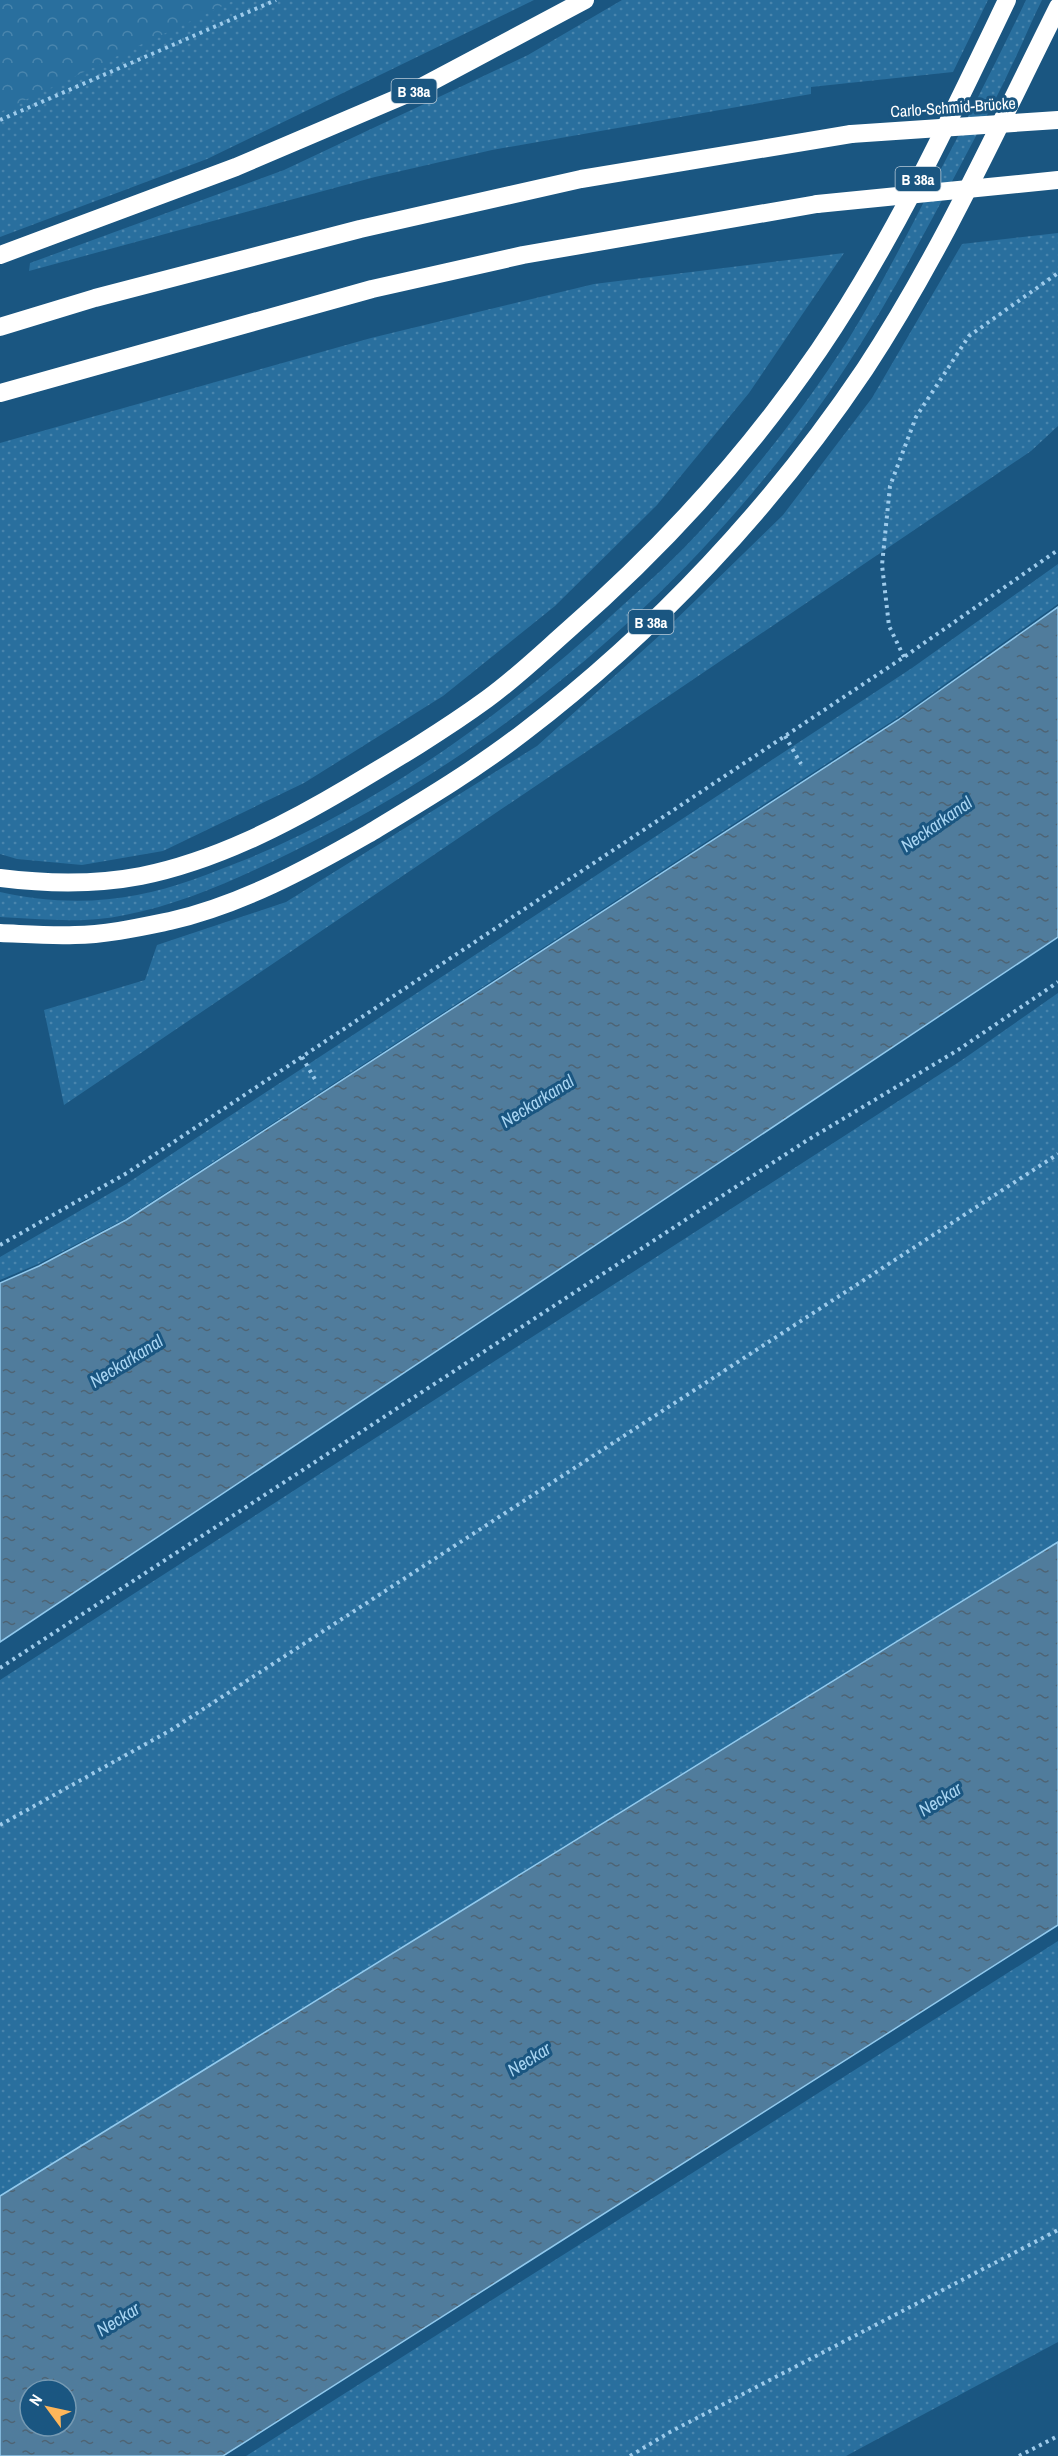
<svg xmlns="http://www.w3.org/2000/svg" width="1058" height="2456" viewBox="0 0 1058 2456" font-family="'Archivo Narrow',sans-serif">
<defs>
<pattern id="grass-dots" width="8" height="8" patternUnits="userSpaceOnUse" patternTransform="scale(1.5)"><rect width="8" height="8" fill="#296f9e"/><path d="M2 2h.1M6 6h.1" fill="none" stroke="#4985ad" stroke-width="1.8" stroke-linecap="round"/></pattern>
<pattern id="park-crowns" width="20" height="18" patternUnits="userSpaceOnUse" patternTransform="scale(1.5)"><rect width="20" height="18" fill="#296f9e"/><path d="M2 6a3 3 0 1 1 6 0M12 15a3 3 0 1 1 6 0" fill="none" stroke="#4985ad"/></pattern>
<pattern id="water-ripples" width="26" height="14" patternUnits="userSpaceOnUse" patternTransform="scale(1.5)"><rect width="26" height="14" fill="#507c9c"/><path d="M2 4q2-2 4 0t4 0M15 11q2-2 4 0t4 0" fill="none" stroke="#4e6474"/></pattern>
</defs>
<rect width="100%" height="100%" fill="#1a5681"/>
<g fill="url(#grass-dots)">
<path d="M222,0H534L207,159L0,237V106Z"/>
<path d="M622,0H988L953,72L811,87V94L492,150L375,177L29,271L30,263L284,170L528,55Z"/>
<path d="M1026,0H1042C1031,22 1022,45 1011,67C995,102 975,137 957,172C917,248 876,324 828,394C693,589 502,750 290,853C237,879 183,904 125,915C85,924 41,919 0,917V892C44,902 92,904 137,895C175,888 211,873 247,859C387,801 512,708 623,605C650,581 677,556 702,529C755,471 805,407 848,340C878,291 905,239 931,188C964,125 996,63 1026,0Z"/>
<path d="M1058,233V426L1031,451L64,1105L44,1010L145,980L157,945L286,902L537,746L660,635L783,515L872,398L962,244Z"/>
<path d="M844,253L749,393L657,505L555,606L443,696L304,783L163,851L82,865L17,859L0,854V443L371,338L594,284Z"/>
<path d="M1058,564V604L897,718L125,1219L38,1264L0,1280V1257L126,1184L912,668Z"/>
<path d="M1058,993V1548L0,2207V1680L962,1060Z"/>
<path d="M1058,1941V2342L846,2456H246Z"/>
</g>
<path fill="url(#park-crowns)" d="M0,0H235L0,112Z"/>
<g fill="url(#water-ripples)" stroke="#91c9ed" stroke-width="1.5" fill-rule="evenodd">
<path d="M1058,607V937L0,1642V1283L39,1266L126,1220L898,720Z"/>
<path d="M1058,1542V1925L223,2456H0V2196ZM30,2390H66V2426H30Z"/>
</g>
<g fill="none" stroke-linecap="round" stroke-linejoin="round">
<g stroke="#9ecbeb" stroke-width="4" stroke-dasharray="3 4.5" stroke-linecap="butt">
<path d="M0,120L276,0"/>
<path d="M904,657L889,626L882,565L890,486L916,417L969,336L1058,273"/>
<path d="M785,736L801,764"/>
<path d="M302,1057L316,1081"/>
<path d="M0,1245L127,1173L904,657L1058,550"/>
<path d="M0,1668L806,1141L958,1050L1058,982"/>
<path d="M0,1825L171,1730L1058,1154"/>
<path d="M630,2456L670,2432L1058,2230"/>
<path d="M1019,2456L1058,2436"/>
</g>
<g stroke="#fff" stroke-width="18">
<path d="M0,255L236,167L412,92L585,0"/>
<path d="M0,327L95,298L360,229L581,179L851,134"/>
<path d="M0,393L372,289L523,255L817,204"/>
<path d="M0,878C48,884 94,885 141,876C215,861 285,825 349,787C396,759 443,731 487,699C516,678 542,653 568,630C663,547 748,454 819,350C893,241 950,119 1007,0"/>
<path d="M0,933C25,934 50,936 75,935C105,935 141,927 170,921C240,905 307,869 368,834C421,802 475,770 524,732C655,632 773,506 865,369C940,255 997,129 1058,7"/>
</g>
<g stroke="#fff" stroke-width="18">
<path d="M851,134L1058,120"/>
<path d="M817,204L1058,180"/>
</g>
</g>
<g text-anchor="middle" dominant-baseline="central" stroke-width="6" stroke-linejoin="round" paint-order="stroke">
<g fill="#1a5681" stroke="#baccd9" stroke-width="1.5">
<rect x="391.5" y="79" width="45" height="24" rx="4.5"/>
<rect x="895.5" y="167" width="45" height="24" rx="4.5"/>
<rect x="628.5" y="610" width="45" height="24" rx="4.5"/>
</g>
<g font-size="15" font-weight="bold" fill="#fff">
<text x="414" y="91">B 38a</text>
<text x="918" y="179">B 38a</text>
<text x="651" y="622">B 38a</text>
</g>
<g font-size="16" fill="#fff" stroke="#1a5681">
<text transform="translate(953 107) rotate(-4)">Carlo-Schmid-Brücke</text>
</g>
<g font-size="18" font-style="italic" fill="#a9d5f2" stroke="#1a5681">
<text transform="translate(936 824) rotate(-35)">Neckarkanal</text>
<text transform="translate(537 1101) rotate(-32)">Neckarkanal</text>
<text transform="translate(126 1361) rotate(-32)">Neckarkanal</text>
<text transform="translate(940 1799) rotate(-32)">Neckar</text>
<text transform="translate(529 2059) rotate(-32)">Neckar</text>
<text transform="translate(118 2319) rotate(-32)">Neckar</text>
</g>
</g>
<g transform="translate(48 2408) rotate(303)"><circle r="28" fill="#1a5681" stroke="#769ab3" stroke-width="1.5"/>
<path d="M0-4.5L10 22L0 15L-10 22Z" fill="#fdb65a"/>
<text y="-9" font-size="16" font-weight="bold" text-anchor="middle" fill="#ffffff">N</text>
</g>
</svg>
